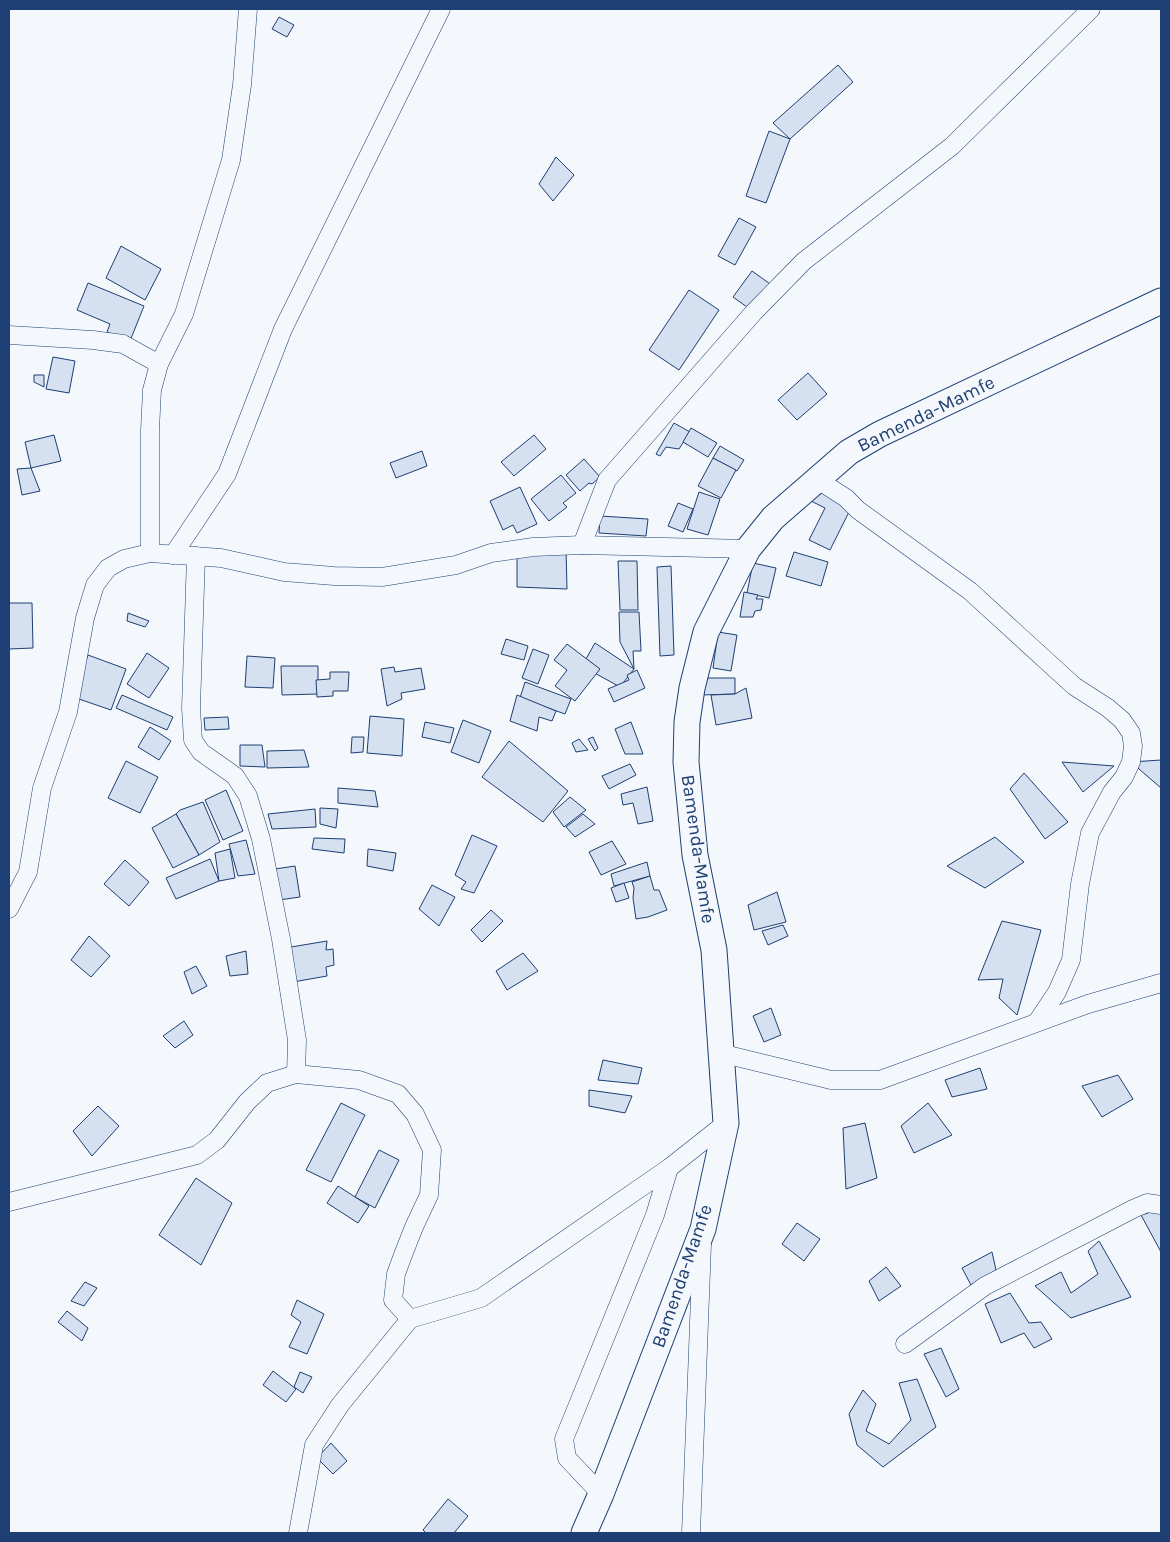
<svg xmlns="http://www.w3.org/2000/svg" width="1170" height="1542" viewBox="0 0 1170 1542" font-family="Karla,sans-serif">
<rect width="100%" height="100%" fill="#f4f7fb"/>
<g fill="#d5e0f0" stroke="#1d3f73">
<path d="M279,17L294,25L287,37L272,29Z"/>
<path d="M838,65L853,82L790,139L773,123Z"/>
<path d="M769,131L790,139L766,203L746,196Z"/>
<path d="M556,157L574,175L553,201L539,184Z"/>
<path d="M739,218L756,227L735,265L718,256Z"/>
<path d="M121,246L161,269L145,300L106,278Z"/>
<path d="M752,271L773,286L754,312L733,297Z"/>
<path d="M88,283L144,306L130,341L107,332L110,324L77,310Z"/>
<path d="M689,290L719,310L679,370L649,350Z"/>
<path d="M53,357L75,361L69,393L46,389Z"/>
<path d="M808,373L827,394L797,420L778,400Z"/>
<path d="M34,375H44V387L34,382Z"/>
<path d="M674,423L690,432L679,449L666,447L660,456L656,454Z"/>
<path d="M691,428L717,443L708,457L683,442Z"/>
<path d="M54,435L61,461L31,468L25,442Z"/>
<path d="M534,435L546,449L514,476L501,462Z"/>
<path d="M720,446L744,460L737,471L713,458Z"/>
<path d="M422,451L427,466L396,478L390,463Z"/>
<path d="M713,458L736,470L721,498L698,486Z"/>
<path d="M584,459L600,477L592,484L589,483L580,491L566,475Z"/>
<path d="M31,468L40,491L22,495L17,469Z"/>
<path d="M561,475L576,493L563,503L567,507L549,521L531,499Z"/>
<path d="M520,487L537,524L517,533L513,525L503,530L490,501Z"/>
<path d="M819,487L853,504L830,550L809,540L825,508L811,501Z"/>
<path d="M699,492L720,499L708,535L687,529Z"/>
<path d="M678,503L693,509L683,532L668,526Z"/>
<path d="M600,516L648,519L646,536L599,533Z"/>
<path d="M566,549L567,589L517,587V555Z"/>
<path d="M794,552L828,562L821,586L786,576Z"/>
<path d="M618,561H637L638,610H620Z"/>
<path d="M753,563L776,568L769,598L747,593Z"/>
<path d="M671,566L674,655L660,656L657,567Z"/>
<path d="M744,592L758,595L756,599H763L761,610L755,611L753,617H740Z"/>
<path d="M9,603H32L33,648L9,649Z"/>
<path d="M619,612H639L641,651H633L634,669L620,642Z"/>
<path d="M128,613L149,621L145,627L127,621Z"/>
<path d="M718,632L737,635L731,671L713,668Z"/>
<path d="M506,639L528,646L524,660L501,654Z"/>
<path d="M595,643L634,669L620,687L582,666Z"/>
<path d="M567,644L600,669L575,701L555,686L567,670L554,660Z"/>
<path d="M533,649L549,655L538,684L522,678Z"/>
<path d="M147,653L169,668L149,698L127,684Z"/>
<path d="M88,655L126,669L111,710L73,697Z"/>
<path d="M247,656L275,658L273,688L245,687Z"/>
<path d="M281,666H318V694L282,695Z"/>
<path d="M394,667L395,672L421,668L425,689L401,693L402,699L387,706L381,669Z"/>
<path d="M637,670L645,688L614,702L608,689L629,680L627,675Z"/>
<path d="M330,672H349L348,691H333V696L317,697L316,680L330,679Z"/>
<path d="M700,678H735V694L700,695Z"/>
<path d="M525,682L571,699L565,714L520,698Z"/>
<path d="M746,688L752,718L716,725L711,695L735,694Z"/>
<path d="M122,695L173,717L167,730L116,708Z"/>
<path d="M517,695L556,711L552,721L539,717L537,731L510,721Z"/>
<path d="M370,716L404,719L402,756L367,753Z"/>
<path d="M228,717L229,729L205,730L204,718Z"/>
<path d="M463,720L491,731L479,763L451,752Z"/>
<path d="M425,722L454,728L450,743L422,737Z"/>
<path d="M631,722L643,754H625L615,729Z"/>
<path d="M150,727L171,741L159,760L138,747Z"/>
<path d="M352,737H364L363,752L351,753Z"/>
<path d="M593,737L598,748L595,751L588,739Z"/>
<path d="M579,739L588,750L576,752L572,743Z"/>
<path d="M509,741L568,791L543,822L482,777Z"/>
<path d="M240,745H262L265,767L240,766Z"/>
<path d="M304,750L309,767L267,768V751Z"/>
<path d="M1161,760V788L1131,762Z"/>
<path d="M126,761L158,777L140,813L108,798Z"/>
<path d="M1062,762L1114,766L1083,792Z"/>
<path d="M630,764L636,775L609,789L602,776Z"/>
<path d="M1024,773L1068,822L1045,839L1010,789Z"/>
<path d="M647,787L653,821L638,824L633,803L623,805L621,794Z"/>
<path d="M338,788L375,791L378,807L338,803Z"/>
<path d="M226,790L243,831L223,840L205,800Z"/>
<path d="M570,797L586,810L564,827L553,812Z"/>
<path d="M203,802L220,842L199,855L176,814L180,810Z"/>
<path d="M320,808L338,809L336,828L320,824Z"/>
<path d="M315,809L316,827L272,829L268,814Z"/>
<path d="M176,814L199,855L173,868L152,828Z"/>
<path d="M583,814L595,824L575,837L566,827Z"/>
<path d="M472,835L497,846L474,893L461,889L466,882L455,875Z"/>
<path d="M995,837L1024,862L985,888L947,866Z"/>
<path d="M314,838L345,839L344,853L312,849Z"/>
<path d="M246,840L255,874L238,876L229,844Z"/>
<path d="M612,841L626,864L601,875L589,852Z"/>
<path d="M230,849L235,878L219,881L215,853Z"/>
<path d="M368,849L396,853L393,871L367,866Z"/>
<path d="M210,859L219,881L176,899L166,878Z"/>
<path d="M125,860L149,882L129,906L104,884Z"/>
<path d="M647,862L650,876L614,886L611,874Z"/>
<path d="M295,866L300,897L279,900L275,869Z"/>
<path d="M650,876L654,890H659L667,910L648,917L636,919L633,898L634,888L632,882Z"/>
<path d="M624,883L629,898L616,902L611,888Z"/>
<path d="M432,885L455,897L439,926L419,909Z"/>
<path d="M777,892L786,922L754,930L748,905Z"/>
<path d="M491,910L503,921L482,942L471,930Z"/>
<path d="M1002,921L1041,930L1017,1015L999,998L1003,979L978,980Z"/>
<path d="M783,925L788,936L768,945L762,931Z"/>
<path d="M89,936L110,956L91,977L71,960Z"/>
<path d="M327,941L326,950L333,949L334,965L326,967L327,976L293,982L291,947Z"/>
<path d="M246,951L248,974L230,976L226,956Z"/>
<path d="M523,953L538,971L507,990L496,971Z"/>
<path d="M196,966L207,986L192,994L184,972Z"/>
<path d="M771,1008L781,1035L764,1042L753,1016Z"/>
<path d="M184,1021L193,1035L175,1048L163,1036Z"/>
<path d="M603,1060L642,1068L638,1084L598,1080Z"/>
<path d="M980,1068L987,1089L952,1097L945,1080Z"/>
<path d="M1118,1075L1133,1099L1102,1117L1082,1086Z"/>
<path d="M589,1090L632,1096L625,1113L589,1106Z"/>
<path d="M341,1103L365,1115L331,1182L306,1170Z"/>
<path d="M928,1103L952,1135L914,1153L901,1126Z"/>
<path d="M98,1106L119,1126L92,1156L73,1131Z"/>
<path d="M865,1123L877,1178L846,1189L843,1128Z"/>
<path d="M379,1150L399,1160L375,1208L355,1197Z"/>
<path d="M196,1178L232,1203L201,1265L159,1235Z"/>
<path d="M338,1186L369,1206L358,1223L327,1203Z"/>
<path d="M1161,1209V1252L1141,1215Z"/>
<path d="M797,1223L820,1239L804,1261L782,1244Z"/>
<path d="M1099,1241L1131,1297L1071,1318L1035,1286L1061,1272L1071,1293L1098,1274L1088,1251Z"/>
<path d="M992,1252L996,1270L971,1285L962,1268Z"/>
<path d="M886,1267L901,1286L879,1301L869,1281Z"/>
<path d="M85,1282L97,1288L84,1306L71,1301Z"/>
<path d="M1010,1293L1029,1323L1041,1322L1052,1339L1034,1348L1024,1333L1001,1343L985,1304Z"/>
<path d="M297,1300L324,1314L307,1354L289,1347L301,1322L291,1315Z"/>
<path d="M67,1311L88,1328L82,1341L58,1322Z"/>
<path d="M941,1348L959,1389L946,1397L924,1354Z"/>
<path d="M273,1371L296,1389L286,1402L263,1385Z"/>
<path d="M300,1372L312,1377L303,1393L294,1387Z"/>
<path d="M917,1379L936,1427L883,1467L857,1445L849,1414L863,1390L876,1404L866,1431L889,1444L911,1420L899,1383Z"/>
<path d="M331,1443L347,1461L333,1474L317,1458Z"/>
<path d="M448,1499L468,1516L454,1533H426L423,1530Z"/>
</g>
<g fill="none" stroke-linecap="round" stroke-linejoin="round">
<g stroke="#1d3f73" stroke-width="19">
<g id="minor">
<path d="M9,335L93,340L123,344L159,364"/>
<path d="M818,480L846,498L858,510L970,591L1074,686L1108,708L1122,720L1131,733L1133,746L1131,762L1124,777L1112,792L1090,833L1080,884L1071,960L1057,992L1037,1022"/>
<path d="M582,545L607,480L754,312L804,261L952,146L1091,9"/>
<path d="M150,553V430L152,390L159,364L184,314L231,160L242,85L248,9"/>
<path d="M173,555L227,474L283,329L441,9"/>
<path d="M196,556L191,708L193,740L201,752L235,776L248,796L261,839L281,939L297,1040L296,1074"/>
<path d="M9,909L28,872L42,788L68,712L85,618L95,585L108,568L124,559L150,553L221,558L284,572L334,576L382,577L456,565L491,553L533,547L582,545L748,549"/>
<path d="M720,1053L831,1080H880L1088,1004L1161,983"/>
<path d="M9,1202L197,1155L217,1140L247,1102L267,1083L296,1074L359,1080L398,1094L415,1114L432,1150L429,1195L414,1227L403,1255L396,1274L393,1300L410,1319L481,1298L669,1168L726,1123"/>
<path d="M905,1344L985,1286L1133,1209L1147,1203L1161,1205"/>
<path d="M601,1494L567,1458L564,1439L655,1215L669,1168"/>
<path d="M298,1533L314,1445L340,1405L410,1319"/>
<path d="M691,1533L702,1244"/>
</g>
</g>
<g stroke="#1d3f73" stroke-width="27">
<path id="highway" d="M584,1533L601,1494L703,1229L726,1123L714,950L695,855L686,762L687,722L692,688L706,632L748,549L773,518L849,452L880,434L1161,301"/>
</g>
<use href="#minor" stroke="#f4f7fb" stroke-width="18"/>
<use href="#highway" stroke="#f4f7fb" stroke-width="25"/>
</g>
<g text-anchor="middle" dominant-baseline="central" stroke-width="4" stroke-linejoin="round" paint-order="stroke">
<g font-size="19" fill="#1d3f73" stroke="#f4f7fb">
<text transform="translate(926 414) rotate(-26)">Bamenda-Mamfe</text>
<text transform="translate(698 849) rotate(82)">Bamenda-Mamfe</text>
<text transform="translate(682 1276) rotate(-71)">Bamenda-Mamfe</text>
</g>
</g>
<rect width="1170" height="1542" fill="none" stroke="#1d3f73" stroke-width="20"/>
</svg>
